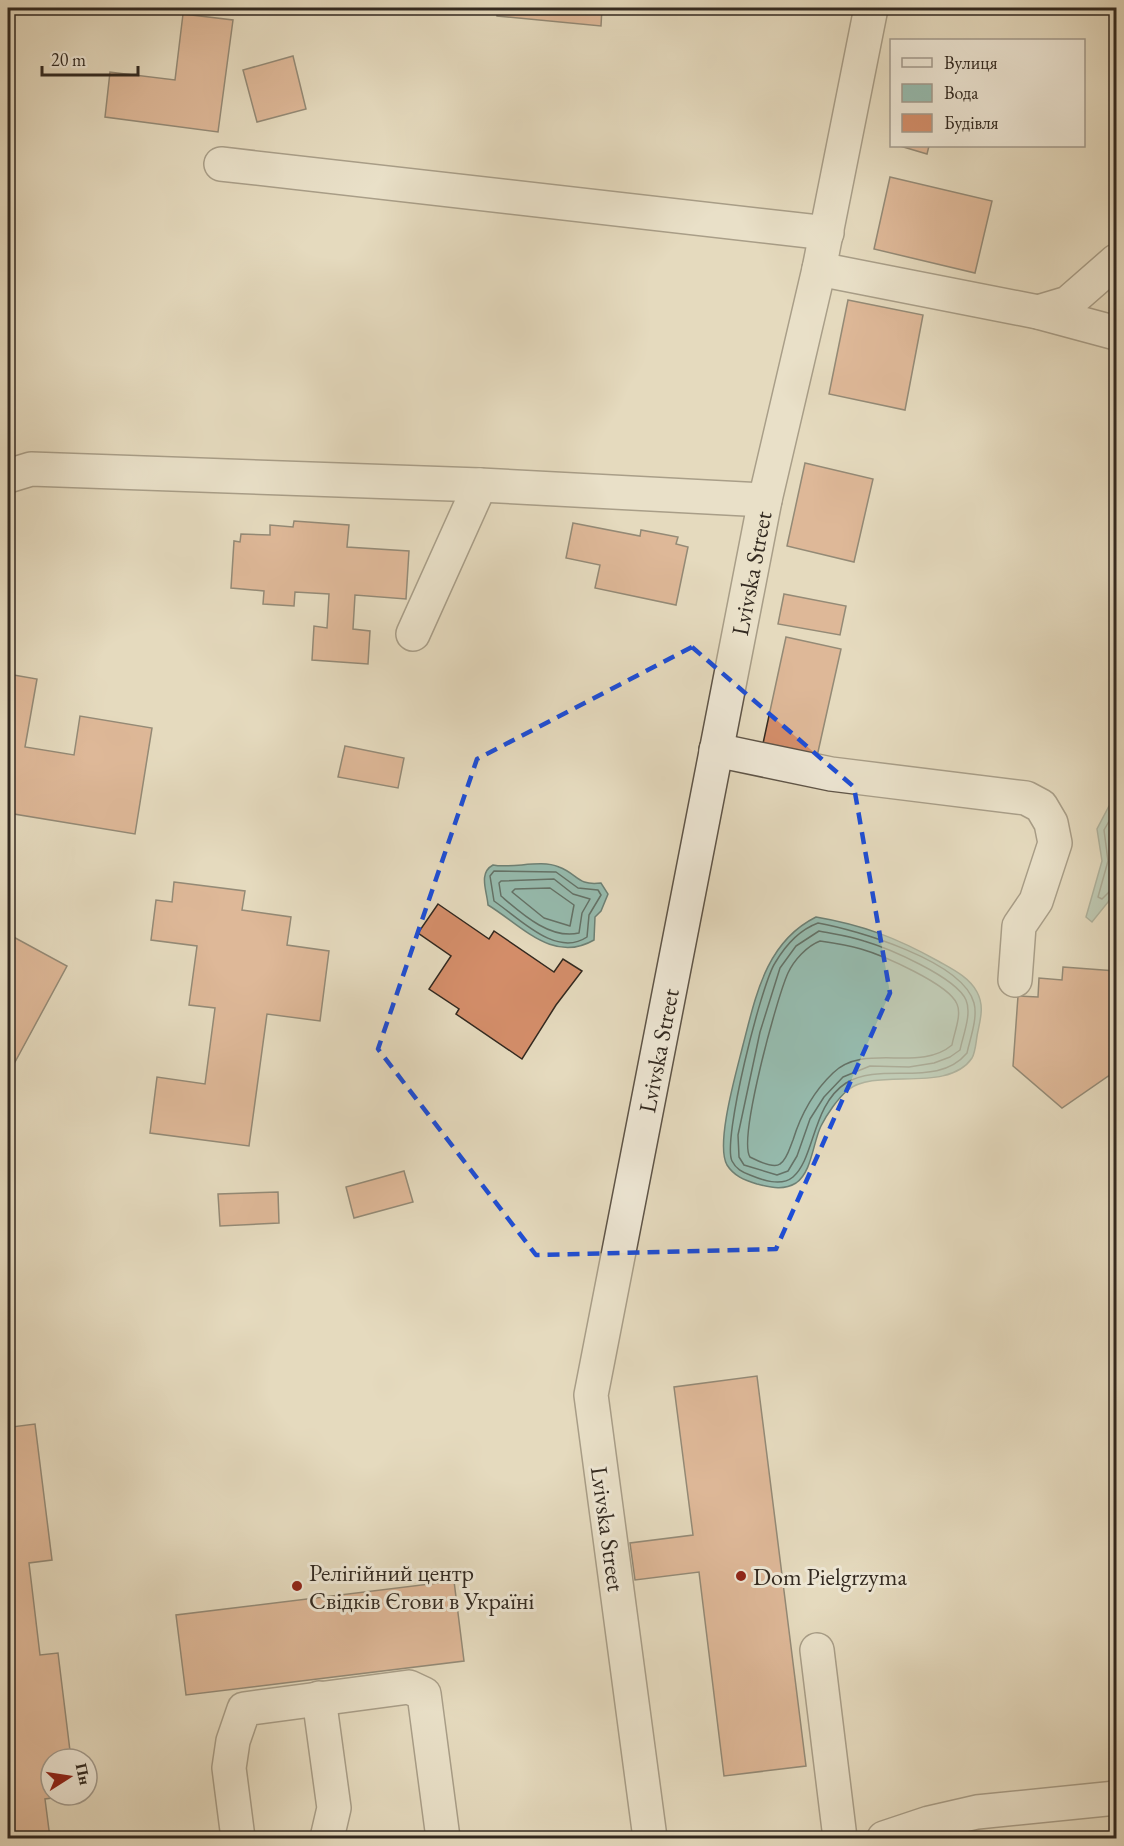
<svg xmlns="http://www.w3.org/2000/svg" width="1124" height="1846" viewBox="0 0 1124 1846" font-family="'EB Garamond',serif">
<rect width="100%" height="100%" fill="#e5dabe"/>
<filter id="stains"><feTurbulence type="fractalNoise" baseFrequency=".00333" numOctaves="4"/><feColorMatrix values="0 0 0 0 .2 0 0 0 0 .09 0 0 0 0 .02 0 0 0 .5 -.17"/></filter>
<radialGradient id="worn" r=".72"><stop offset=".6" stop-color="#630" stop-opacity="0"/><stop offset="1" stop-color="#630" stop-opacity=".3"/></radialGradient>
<g fill="#96bbae" stroke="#6e8175" stroke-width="1.5">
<path d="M1116,802V895L1112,897L1092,922L1086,917L1102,861L1097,829L1109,806Z"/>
<path d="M493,865C513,869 540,859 559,867C578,874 577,886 601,883L608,894L601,911L595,917L594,940C553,964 521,925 488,905C487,891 478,873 493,865Z"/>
<path d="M816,917C863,925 897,938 938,961C952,969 969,977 977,992C984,1005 981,1017 978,1031C976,1039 976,1051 972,1058C948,1094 876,1067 848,1090C838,1098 827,1114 821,1126C813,1142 812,1172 796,1183C783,1191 770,1187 757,1184C744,1180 734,1176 727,1165C715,1144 737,1070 743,1045C756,995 766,942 816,917Z"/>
</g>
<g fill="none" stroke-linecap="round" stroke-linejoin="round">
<g stroke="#647267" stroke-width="1.5">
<path d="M1116,809L1104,830L1108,861L1098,897L1102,899L1109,892L1116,890"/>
<path d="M1116,821L1111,831L1115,861L1112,880L1116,882"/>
<path d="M494,871L556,872L578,888L598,890L601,895L589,915L587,937C556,958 519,918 494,901L490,876Z"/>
<path d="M554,879L573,894L590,899L582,913L579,933C550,940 521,913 501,896L499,883L501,881Z"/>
<path d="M550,888L574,905L570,926L544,918L512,892L515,889Z"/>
<path d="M818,923C857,930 963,961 974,1003C978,1018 970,1039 967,1053C937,1089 882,1061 846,1083C812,1105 815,1158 793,1177C781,1187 762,1180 750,1175C742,1172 736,1169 732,1161C722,1141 761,985 775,963C785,946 799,930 818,923Z"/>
<path d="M819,931C834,934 850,936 864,941C888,948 956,977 966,1000C972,1014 963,1035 960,1050L950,1057L934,1063L909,1067L870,1066L843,1077L824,1097L810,1119L797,1156L788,1171L777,1175L744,1165L739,1157L738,1135L760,1032L780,968L796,946Z"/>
<path d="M820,941C834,943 848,945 861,949C882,955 949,984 957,1004C962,1015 954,1033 952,1045C919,1073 865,1042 833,1073C813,1092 801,1114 793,1140C790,1147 787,1160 780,1164C773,1169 756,1160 750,1157C738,1139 777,997 788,973C794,960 807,946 820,941Z"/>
</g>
</g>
<g fill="#d48e6a" stroke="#322920" stroke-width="1.5">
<path d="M497,8H602L601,26L497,16Z"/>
<path d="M183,14L233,20L218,132L105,117L110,72L175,80Z"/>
<path d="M293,56L306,109L257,122L243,70Z"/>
<path d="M900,146H929L927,154Z"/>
<path d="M890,177L992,201L975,273L874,249Z"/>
<path d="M848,300L923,315L905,410L829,394Z"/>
<path d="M805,463L873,479L854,562L787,546Z"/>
<path d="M294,521L349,525L347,547L409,551L406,599L355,595L353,629L370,631L368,664L312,660L314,626L327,628L329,594L295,592L294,606L263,604L264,591L231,588L234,541L240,542L241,534L270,535V525L293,527Z"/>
<path d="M573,523L640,536L641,530L678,537L676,544L688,547L676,605L595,588L600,565L566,558Z"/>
<path d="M784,594L846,606L840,635L778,624Z"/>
<path d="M786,637L841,649L816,761L762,748Z"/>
<path d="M8,674L37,679L25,747L74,755L80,716L152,728L135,834L8,813Z"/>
<path d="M345,746L404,758L398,788L338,777Z"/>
<path d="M174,882L245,891L242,910L291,917L287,945L329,951L320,1021L267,1014L249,1146L150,1133L157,1077L205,1084L215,1008L189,1005L197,946L151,940L156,900L172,902Z"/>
<path d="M438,904L489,939L494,931L554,972L563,959L582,971L556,1005L522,1059L456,1014L459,1009L429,989L451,956L418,933Z"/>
<path d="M8,934L67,966L8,1075Z"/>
<path d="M1063,967L1116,971V1035L1114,1072L1062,1108L1013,1066L1018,996L1038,997L1039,978L1062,980Z"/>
<path d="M404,1171L413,1202L354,1218L346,1187Z"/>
<path d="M278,1192L279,1223L220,1226L218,1194Z"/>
<path d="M757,1376L806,1766L724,1776L699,1572L635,1580L630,1543L693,1535L674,1387Z"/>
<path d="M8,1410H10L12,1427L35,1424L52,1560L29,1563L40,1655L58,1653L71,1759H51V1795H75L45,1799L50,1838H8Z"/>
<path d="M454,1581L464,1661L186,1695L176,1615Z"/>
<path d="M169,1833V1838H127Z"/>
</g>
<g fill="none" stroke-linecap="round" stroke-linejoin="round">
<g stroke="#5f5548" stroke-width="36">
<g id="minor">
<path d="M221,164L827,233"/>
<path d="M819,269L1038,312L1116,333"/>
<path d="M1038,312L1068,303L1116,261"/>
<path d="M8,476L31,469L480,485L765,500"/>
<path d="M413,634L480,485"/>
<path d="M716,750L831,774L1026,798L1041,806L1051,823L1055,843L1036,901L1019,926L1015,980"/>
<path d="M817,1650L840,1838"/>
<path d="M319,1698L334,1808L327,1838"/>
<path d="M238,1838L229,1768L233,1741L244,1709L409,1687L424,1694L443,1838"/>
<path id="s1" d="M650,1838L591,1395L765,500L819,269L871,8"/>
<path d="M884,1838L929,1823L977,1812L1116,1798"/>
</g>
</g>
<use href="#minor" stroke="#eee7d5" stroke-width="33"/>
</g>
<path d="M0 0H1124V1846H0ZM692,647L854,787L890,993L776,1249L536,1255L378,1049L477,759Z" fill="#e5dabe" fill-opacity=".55" fill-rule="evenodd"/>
<path fill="none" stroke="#1d4ed8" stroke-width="4.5" stroke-dasharray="12 8" stroke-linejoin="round" d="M692,647L854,787L890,993L776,1249L536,1255L378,1049L477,759Z"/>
<g fill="#8f2418" stroke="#eee7d5" stroke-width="2">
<circle cx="741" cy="1576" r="6"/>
<circle cx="297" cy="1586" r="6"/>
</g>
<g text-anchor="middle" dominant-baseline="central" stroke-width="6" stroke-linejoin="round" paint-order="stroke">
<g font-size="24" fill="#322920" stroke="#eee7d5">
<text stroke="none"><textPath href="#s1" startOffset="1284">Lvivska Street</textPath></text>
<text stroke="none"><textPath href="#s1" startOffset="798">Lvivska Street</textPath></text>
<text transform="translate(608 1529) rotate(82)">Lvivska Street</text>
</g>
<g font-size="24" fill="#322920" stroke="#eee7d5" text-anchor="start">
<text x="309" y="1572">Релігійний центр<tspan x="309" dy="28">Свідків Єгови в Україні</tspan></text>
<text x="753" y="1576">Dom Pielgrzyma</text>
</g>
</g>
<rect width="1124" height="1846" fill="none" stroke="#e5dabe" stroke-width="30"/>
<rect x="9" y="9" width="1106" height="1828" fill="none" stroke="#322920" stroke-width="3"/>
<rect x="15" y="15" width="1094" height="1816" fill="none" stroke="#322920" stroke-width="1.5"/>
<rect x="890" y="39" width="195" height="108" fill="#eee7d5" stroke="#a39b8d" stroke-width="1.5"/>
<rect x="902" y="58" width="30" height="9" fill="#eee7d5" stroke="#a39b8d" stroke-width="1.5"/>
<text x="944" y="69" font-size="18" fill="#322920">Вулиця</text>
<rect x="902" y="84" width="30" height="18" fill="#96bbae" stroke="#a39b8d" stroke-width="1.5"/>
<text x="944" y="99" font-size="18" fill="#322920">Вода</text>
<rect x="902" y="114" width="30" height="18" fill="#d48e6a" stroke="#a39b8d" stroke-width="1.5"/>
<text x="944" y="129" font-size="18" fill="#322920">Будівля</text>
<g transform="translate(69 1777) rotate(78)"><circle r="28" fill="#eee7d5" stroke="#a39b8d" stroke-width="1.5"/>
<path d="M0-4.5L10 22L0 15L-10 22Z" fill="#8f2418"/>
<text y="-9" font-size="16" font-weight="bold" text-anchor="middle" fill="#322920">Пн</text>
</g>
<path d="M42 66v9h96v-9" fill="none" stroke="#322920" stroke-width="3"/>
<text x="51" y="66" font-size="18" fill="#322920" stroke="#eee7d5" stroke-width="4.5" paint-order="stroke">20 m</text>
<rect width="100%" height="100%" filter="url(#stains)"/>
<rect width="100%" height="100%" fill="url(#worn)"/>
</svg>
